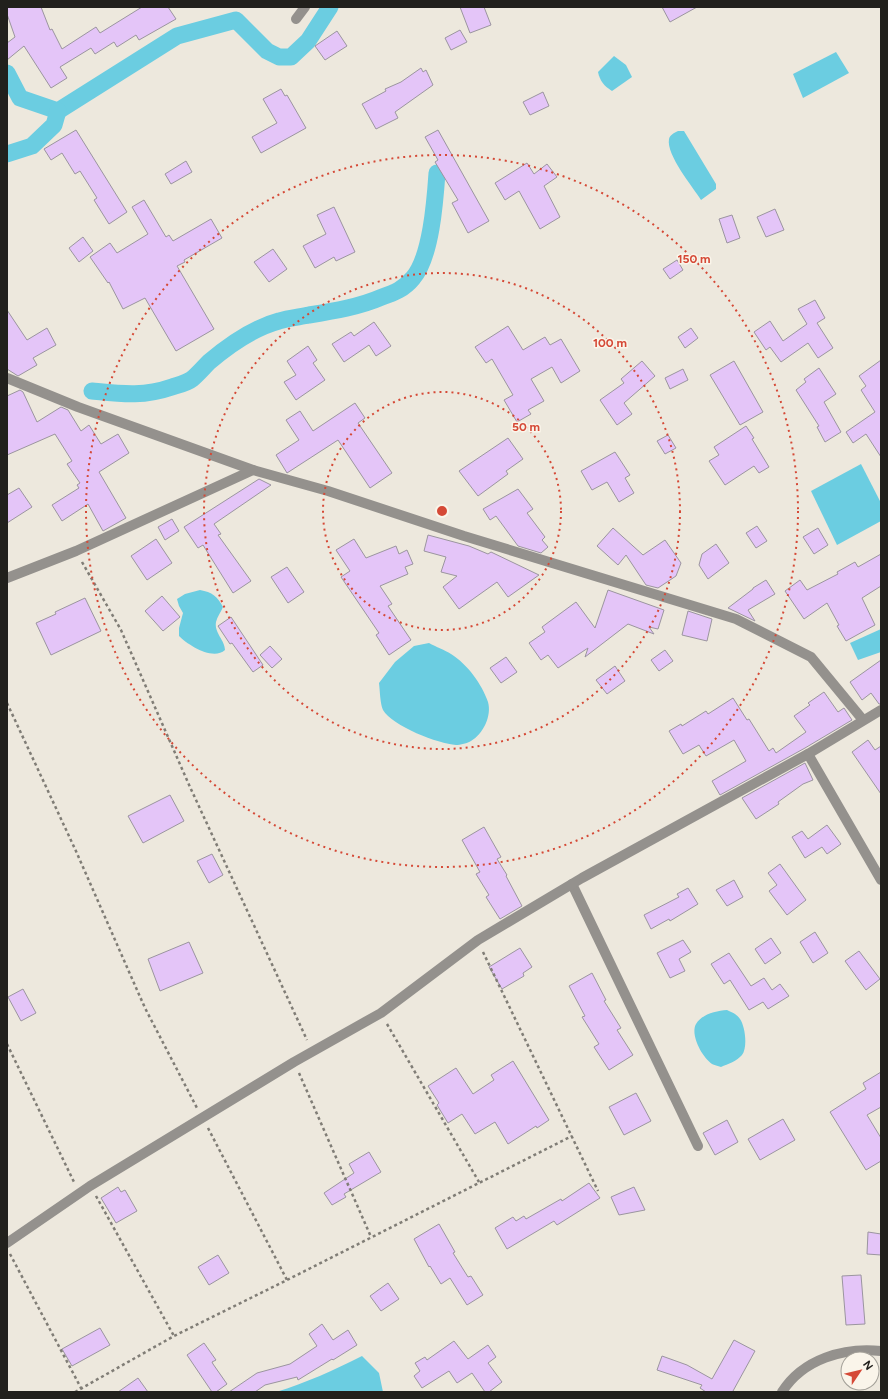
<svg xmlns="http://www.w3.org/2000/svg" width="888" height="1399" viewBox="0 0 888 1399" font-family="Figtree,sans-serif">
<rect width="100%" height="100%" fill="#ede8dd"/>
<g fill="#6bcde1">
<path d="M836,52L849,73L803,98L793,74Z"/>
<path d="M614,56L626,65L632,77L612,91C604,86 600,81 598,72Z"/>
<path d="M678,131H684L716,184V189L701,200C693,187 666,155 669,139C670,135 674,133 678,131Z"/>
<path d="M861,464L881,503V521L837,545L811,491Z"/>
<path d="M200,590C212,592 218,597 223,607C221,612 217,617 216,622C214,633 225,640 225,650C213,661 188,645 179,636V628L183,613L179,606L177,599L185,594Z"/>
<path d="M881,629V652L858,660L850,643Z"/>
<path d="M429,643C436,647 445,650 451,654C467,664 482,684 488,702C492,716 483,734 471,741C468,743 460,745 456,745C439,744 392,726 383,710C380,703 380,691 379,683L395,662L414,646Z"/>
<path d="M727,1010C731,1012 737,1014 740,1019C745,1026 748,1047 742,1055C737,1061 728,1064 721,1067C718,1066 714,1065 712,1064C702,1057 690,1035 696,1024C702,1014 716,1011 727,1010Z"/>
<path d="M362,1356L379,1373L383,1392H276C306,1383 334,1370 362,1356Z"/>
</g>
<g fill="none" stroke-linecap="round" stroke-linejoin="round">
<g stroke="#6bcde1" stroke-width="17">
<path d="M7,73L20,98L58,111L177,36L236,20L267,51L279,57H291L308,41L330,7"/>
<path d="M7,154L32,146L54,125L58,111"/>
<path d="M92,391C122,394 143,397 172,387C178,385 187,383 192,379C198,374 203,368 209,362C229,345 253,328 279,321C288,318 299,317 309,315C334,311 359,307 382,297C394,293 404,289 413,278C431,257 435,202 437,173"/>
</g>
</g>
<g fill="#e4c5f8" stroke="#9b959f">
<path d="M7,7H41L50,30L52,29L62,49L96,27L100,33L142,7H168L176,19L139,40L136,35L117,47L114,42L95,54L91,48L60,67L67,78L51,88L24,46L7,60V43L15,37L7,14Z"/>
<path d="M460,7H484L491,25L470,33Z"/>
<path d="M662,7H697L670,22Z"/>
<path d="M460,30L467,42L451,50L445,38Z"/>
<path d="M337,31L347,46L325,60L315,46Z"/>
<path d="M421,68L423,72L426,70L433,85L395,112L398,118L376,129L362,104L386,91L385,89L401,82Z"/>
<path d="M281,89L285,96L287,95L306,128L261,153L252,137L277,123L263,99Z"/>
<path d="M543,92L549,106L530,115L523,102Z"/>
<path d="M76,130L127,212L109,224L94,200L97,198L80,171L75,174L62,153L51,160L44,149Z"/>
<path d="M438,130L489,221L468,233L452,203L458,200L435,162L438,160L425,137Z"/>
<path d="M186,161L192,172L171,184L165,174Z"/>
<path d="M527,163L534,174L547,164L557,177L544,186L560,217L540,229L519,191L505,200L495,183Z"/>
<path d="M144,200L166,237L169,235L173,241L211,219L222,238L184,260L185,262L177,266L214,329L176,351L145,298L123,309L109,282L108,283L90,257L110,243L117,253L148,234L132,207Z"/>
<path d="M334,207L355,252L336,261L334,257L315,268L303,246L326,234L317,215Z"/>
<path d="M775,209L784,230L766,237L757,217Z"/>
<path d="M732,215L740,238L727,243L719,219Z"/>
<path d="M83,237L93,251L79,262L69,248Z"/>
<path d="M273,249L287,269L269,282L254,262Z"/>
<path d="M677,260L683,270L670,279L663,269Z"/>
<path d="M815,300L825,318L817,323L833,348L818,358L808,343L781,362L770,347L766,350L754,332L770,321L783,341L807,324L798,309Z"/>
<path d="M7,310L27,340L47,328L56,345L33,358L37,365L18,376L7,369Z"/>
<path d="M374,322L391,346L376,356L369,345L344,362L332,344L351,332L354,336Z"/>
<path d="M508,326L523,350L545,337L550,345L561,339L580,371L561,383L552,367L531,379L544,401L528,410L531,414L517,422L504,400L513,395L492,359L486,363L475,347Z"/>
<path d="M691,328L698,338L685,348L678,337Z"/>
<path d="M308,346L317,360L313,363L325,380L296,400L284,382L296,375L287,361Z"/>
<path d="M881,360V457L866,434L853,443L846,432L875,412L861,390L866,386L859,376Z"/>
<path d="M642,361L655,376L624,403L632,414L617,425L600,400L624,383L621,379Z"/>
<path d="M734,361L763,412L740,425L710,375Z"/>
<path d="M819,368L836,394L824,402L841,432L825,442L817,427L819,426L796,390L806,382L804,379Z"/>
<path d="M683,369L688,380L670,389L665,378Z"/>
<path d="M20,390L23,392L37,422L61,407L68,410L81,431L89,425L101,444L118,434L129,453L99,472L126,518L103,531L88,504L62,521L52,505L79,488L77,485L80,483L67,464L72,461L55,434L7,455V396Z"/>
<path d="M355,403L365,418L358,423L392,473L370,488L338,440L287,473L276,455L299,440L286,420L300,411L313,431Z"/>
<path d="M746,426L754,438L752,439L769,467L759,473L754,466L725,485L709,461L719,455L714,447Z"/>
<path d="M668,435L676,448L665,454L657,441Z"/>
<path d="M508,438L523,459L506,471L508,474L478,496L459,471Z"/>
<path d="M615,452L630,475L625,478L634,493L619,502L607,482L592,490L581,471Z"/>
<path d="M259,479L271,485L214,524L221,534L218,535L251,581L233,593L203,545L198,548L184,527Z"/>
<path d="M19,488L32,507L7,523V495Z"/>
<path d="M518,489L533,509L527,513L545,537L542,540L548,547L541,553L518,546L496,516L490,520L483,509Z"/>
<path d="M172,519L179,531L165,540L158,527Z"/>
<path d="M757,526L767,541L756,548L746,533Z"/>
<path d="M613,528L643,555L665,540L681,563L676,576L658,588L646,585L626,555L618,565L597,546Z"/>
<path d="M818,528L828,545L814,554L803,537Z"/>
<path d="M428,535L469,546L488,554L491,552L539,575L508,597L497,582L459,609L443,587L457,576L441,572L446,557L424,551Z"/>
<path d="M156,539L172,563L147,580L131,556Z"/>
<path d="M354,539L366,558L396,546L399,554L407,550L413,564L405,567L408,574L380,586L392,604L388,606L411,640L389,655L376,635L379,633L341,577L350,571L336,550Z"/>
<path d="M716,544L729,563L708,579L699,565L702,554Z"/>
<path d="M881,554V586L862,598L875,625L846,641L837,626L839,625L827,603L804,619L785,591L800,580L807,590L838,574L837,572L855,562L858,567Z"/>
<path d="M287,567L304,592L288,603L271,577Z"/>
<path d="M766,580L775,594L748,610L755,621L728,608L753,589V588Z"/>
<path d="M608,590L664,610L658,629L649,627L654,634L628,624L585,657L588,648L558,668L548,655L541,660L529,643L545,632L542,627L576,602L595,628Z"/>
<path d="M162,596L180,617L163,631L145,611Z"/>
<path d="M85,598L101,631L51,655L36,623L56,614L55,612Z"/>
<path d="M688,611L712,619L707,641L682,635Z"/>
<path d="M231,617L263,665L253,672L232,643L230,644L218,626Z"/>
<path d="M270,646L282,659L272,668L260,655Z"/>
<path d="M665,650L673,661L659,671L651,660Z"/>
<path d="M506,657L517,672L501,683L490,668Z"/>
<path d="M881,660V704H879L871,693L862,700L850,682Z"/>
<path d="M615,666L625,681L607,694L596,680Z"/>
<path d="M824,692L838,712L844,708L852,720L805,748L720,795L712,781L746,761L734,740L706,756L699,745L683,754L669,731L681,724L682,726L706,711L708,714L733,698L747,720L749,719L769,751L773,748L776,753L806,732L794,716L810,705L808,703Z"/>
<path d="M868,740L875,750L881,746V794L852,752Z"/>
<path d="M805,763L813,780L803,784L778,802L779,804L756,819L742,798Z"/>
<path d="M170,795L184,821L143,843L128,816Z"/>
<path d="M827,825L841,844L827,854L822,847L805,858L792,837L802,831L808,839Z"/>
<path d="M484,827L501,857L497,859L507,875L506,876L522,906L500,919L486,897L489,895L476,874L480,872L462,840Z"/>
<path d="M212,854L223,875L209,883L197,861Z"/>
<path d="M780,864L806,900L787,915L769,891L777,885L768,873Z"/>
<path d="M734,880L743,897L727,906L716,890Z"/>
<path d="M688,888L698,904L670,921L669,919L651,929L644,915L679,897L677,894Z"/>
<path d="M815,932L828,953L813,963L800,942Z"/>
<path d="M771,938L781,953L765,964L755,949Z"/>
<path d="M683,940L691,952L679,959L685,971L670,978L657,953Z"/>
<path d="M189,942L203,973L160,991L148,959Z"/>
<path d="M520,948L532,967L523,973L524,976L502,989L489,967Z"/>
<path d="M859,951L880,979L866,990L845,961Z"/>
<path d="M729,953L751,986L764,978L772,990L780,984L789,996L768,1009L763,1002L749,1010L730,980L724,984L711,964Z"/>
<path d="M592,973L606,1000L604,1001L621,1028L617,1030L633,1055L609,1070L594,1047L599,1044L582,1017L585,1016L569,986Z"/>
<path d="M23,989L36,1013L21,1021L8,997Z"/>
<path d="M513,1061L549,1120L537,1128L536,1126L508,1144L495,1122L475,1134L462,1114L448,1123L437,1105L439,1103L428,1086L456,1068L473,1094L494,1080L491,1075Z"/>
<path d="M881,1072V1107L867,1115L881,1138V1161L866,1170L830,1112L866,1089L863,1083Z"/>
<path d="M636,1093L651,1121L624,1135L609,1107Z"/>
<path d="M783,1119L795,1140L760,1160L748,1139Z"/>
<path d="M727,1120L738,1142L715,1155L703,1133Z"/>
<path d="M369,1152L381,1172L344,1194L346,1197L332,1205L324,1193L354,1173L349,1164Z"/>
<path d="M589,1183L600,1198L557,1225L554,1221L507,1249L495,1228L513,1217L516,1221L524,1216L526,1219L561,1199L562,1201Z"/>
<path d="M118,1187L121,1192L125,1190L137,1211L116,1223L101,1198Z"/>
<path d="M634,1187L645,1210L619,1215L611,1197Z"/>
<path d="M439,1224L455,1252L453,1253L468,1277L471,1276L483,1295L467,1305L450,1278L441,1284L430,1266L429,1267L414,1239Z"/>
<path d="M868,1232L881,1234V1255L867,1254Z"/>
<path d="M218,1255L229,1273L209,1285L198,1267Z"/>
<path d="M861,1275L865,1324L846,1325L842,1276Z"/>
<path d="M388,1283L399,1299L381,1311L370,1296Z"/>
<path d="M322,1324L333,1340L348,1330L357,1345L333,1360L332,1359L298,1380L297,1377L265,1385L255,1392H229L257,1373L290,1364L317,1346L309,1334Z"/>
<path d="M100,1328L110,1345L72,1366L62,1349Z"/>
<path d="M734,1340L755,1351L733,1391L735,1392H706L700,1388L702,1385L657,1370L662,1356L687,1365L712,1379Z"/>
<path d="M454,1341L468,1359L488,1345L496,1357L488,1363L502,1382L489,1392H485L472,1373L457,1383L449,1371L422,1388L414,1376L420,1371L415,1363L425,1357L427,1360Z"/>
<path d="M204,1343L216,1360L212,1362L213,1364L227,1384L216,1392H212L187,1355Z"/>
<path d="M138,1378L148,1392H118Z"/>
</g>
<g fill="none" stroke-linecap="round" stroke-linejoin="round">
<g stroke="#807d76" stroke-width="2.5" stroke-dasharray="3 3" stroke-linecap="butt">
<path d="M82,562L121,630L190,787L307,1040"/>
<path d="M7,703L75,849L145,1008L197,1108"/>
<path d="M483,952L598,1191"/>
<path d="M387,1024L479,1182"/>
<path d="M7,1044L74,1182"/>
<path d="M299,1073L371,1237"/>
<path d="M208,1128L287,1280"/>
<path d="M96,1196L174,1336"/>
<path d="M10,1254L81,1388"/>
<path d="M75,1392L174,1336L287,1280L572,1136"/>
</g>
<g stroke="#94918d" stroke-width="10">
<path d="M296,19L305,7"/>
<path d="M7,378L78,407L253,470L328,491L464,536L736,619L811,657L863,720"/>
<path d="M7,578L76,551L253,470"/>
<path d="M808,754L881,880"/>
<path d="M572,884L698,1146"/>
<path d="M7,1243L90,1186L294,1062L381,1013L478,940L582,878L808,754L881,710"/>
<path d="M782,1392C803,1359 844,1347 881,1351"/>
</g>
</g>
<g fill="none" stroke="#d54936" stroke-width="2" stroke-dasharray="2 4">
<circle cx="442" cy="511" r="119"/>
<circle cx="442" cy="511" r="238"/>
<circle cx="442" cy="511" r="356"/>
</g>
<circle cx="442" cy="511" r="6" fill="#d54936" stroke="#faf5ea" stroke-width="2"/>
<g font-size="12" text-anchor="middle" font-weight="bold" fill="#d54936" stroke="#faf5ea" stroke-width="3" stroke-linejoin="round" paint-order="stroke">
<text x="694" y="263">150 m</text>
<text x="610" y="347">100 m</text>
<text x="526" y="431">50 m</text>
</g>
<rect width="888" height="1399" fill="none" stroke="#21201c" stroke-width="16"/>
<g transform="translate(860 1371) rotate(55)"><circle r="19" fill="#faf5ea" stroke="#a3a098"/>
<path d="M0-3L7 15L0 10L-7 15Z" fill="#d54936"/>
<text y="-6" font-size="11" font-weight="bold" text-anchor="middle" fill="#21201c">N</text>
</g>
</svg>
